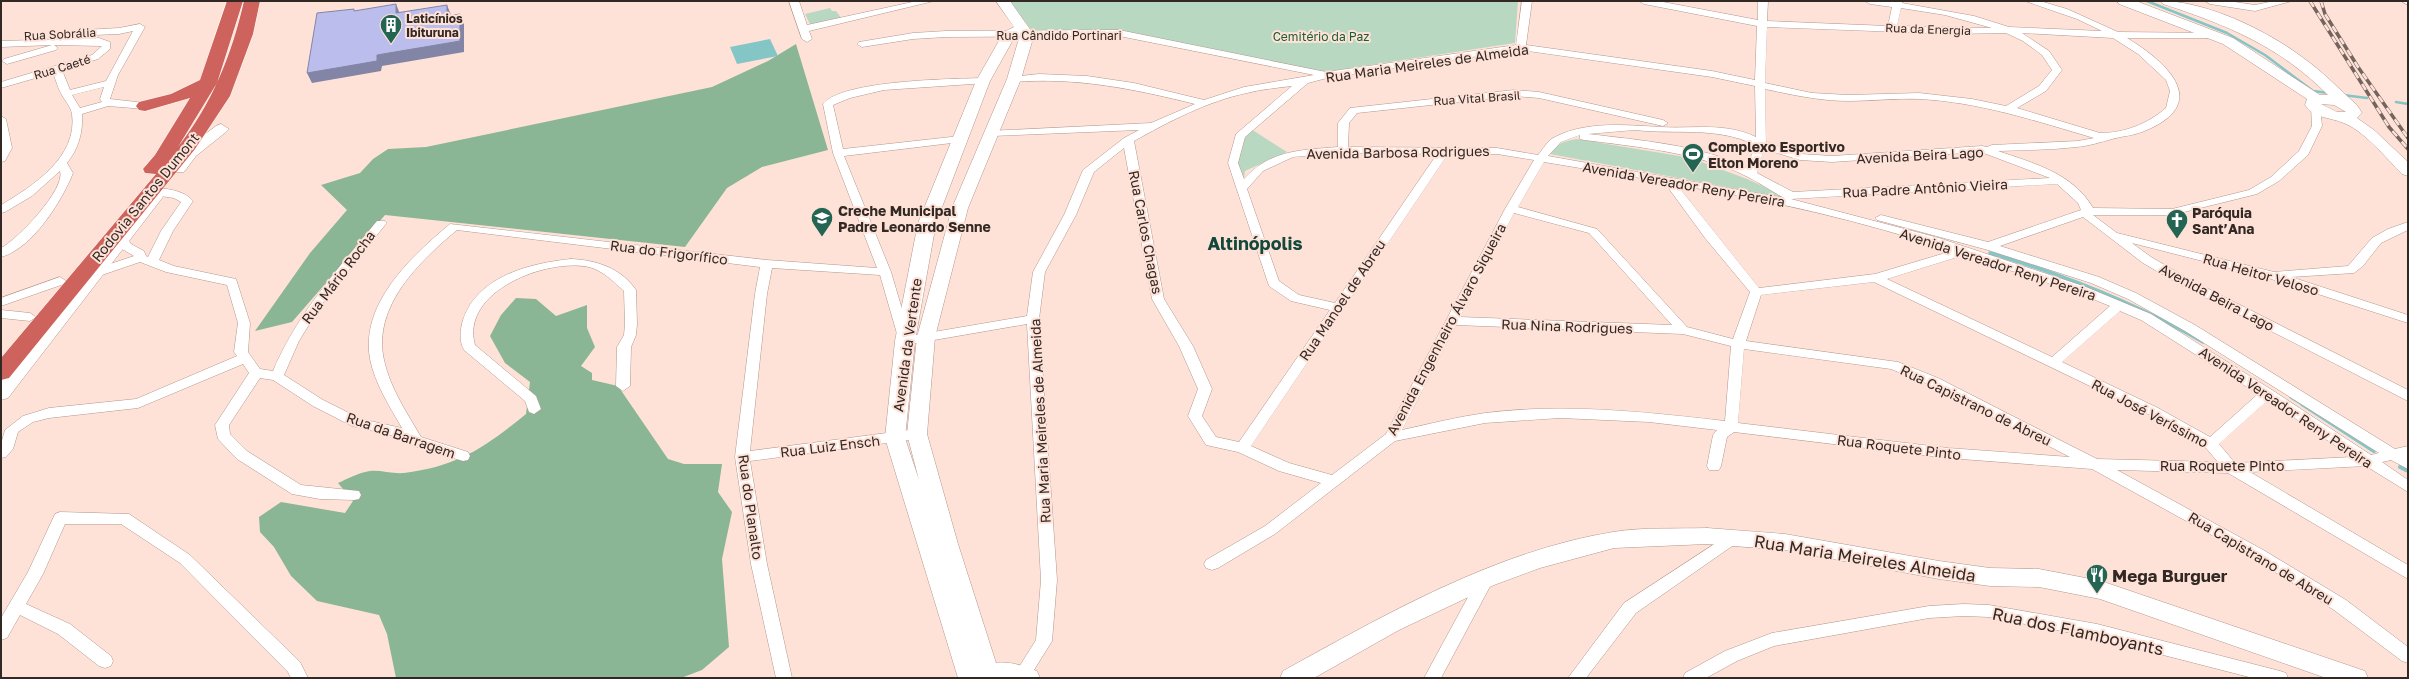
<svg xmlns="http://www.w3.org/2000/svg" width="2409" height="679" viewBox="0 0 2409 679" font-family="'Golos Text',sans-serif">
<rect width="100%" height="100%" fill="#ffe2d7"/>
<g fill="#b9d8c1">
<path d="M1010,1H1518L1515,43L1324,72L1116,30L1032,31Z"/>
<path d="M830,8L832,11H836L842,19L811,26L805,14Z"/>
<path d="M1251,129L1287,152L1245,171L1244,179C1230,166 1242,141 1251,129Z"/>
<path d="M1577,139L1691,158L1747,179L1791,199L1550,154C1556,143 1565,141 1577,139Z"/>
</g>
<g fill="#8ab696">
<path d="M796,44L828,150L762,167L727,188L685,247L385,215L292,322L255,331L310,253L347,210L321,185L360,173L373,159L388,149L426,147L712,87L768,61Z"/>
<path d="M516,298L536,299L556,316L587,305V328L595,347L581,366L592,373V380L618,386L668,459L684,464H722L718,492L732,512L722,559L729,647L702,670L681,678H396L387,634L379,615L317,601L291,576L274,547L260,532L259,517L281,502L345,513L353,501L338,483C347,479 360,472 370,471C381,470 392,474 404,473C458,466 484,448 526,414L530,382L505,363L490,336L501,315Z"/>
</g>
<path fill="#84c5c6" d="M770,39L778,56L737,64L730,47Z"/>
<g fill="none" stroke-linecap="round" stroke-linejoin="round">
<g stroke="#84c5c6" stroke-width="2.5">
<path d="M2147,1L2227,33L2265,55L2313,91L2329,93"/>
<path d="M2343,95L2367,98"/>
<path d="M2396,102L2408,104"/>
</g>
<g stroke="#84c5c6" stroke-width="3.5">
<path d="M1990,253C2065,275 2135,303 2203,342"/>
<path d="M2291,397L2304,405"/>
</g>
<g stroke="#84c5c6" stroke-width="4">
<path d="M2302,404L2374,451"/>
<path d="M2400,467L2408,471"/>
</g>
<g stroke="#b2978c" stroke-width="1">
<g id="street">
<path d="M789,1H799L807,25L917,1H934L809,31L812,39L807,42L802,39Z"/>
<path d="M1522,1H1532L1526,45L1712,71L1755,80L1757,26L1644,4L1639,1H1658L1758,20V1H1768L1767,21L1888,26L1892,7L1870,4L1865,1H1903L1902,3L1974,16L2009,27L2102,31L2077,19L2025,1H2040L2067,9L2118,32L2218,33L2220,35L2215,38H2127C2170,64 2212,105 2142,132C2132,136 2122,136 2112,139C2101,142 2089,146 2077,147C2051,150 2024,150 1998,151C2033,163 2073,173 2093,208L2172,209L2249,190L2271,177L2299,151L2312,126L2311,107L2316,104L2320,105L2322,126L2308,155L2279,181L2257,194L2172,215H2093L2117,233L2274,272L2348,266L2372,238L2388,229L2408,222V230L2381,243L2363,266L2354,273L2291,277L2408,315V323L2265,277L2132,243L2151,257L2187,278L2408,390V401L2179,284L2143,263L2083,217L2000,246L2099,277L2136,293L2195,325L2395,449L2408,446V469L2391,460L2382,462L2408,480V492L2366,466L2250,472L2408,565V579L2228,473L2117,470L2265,551L2346,600L2408,647V663L2402,661L2334,610L2255,559L2092,469L1948,458L1734,432L1727,437L1721,466L1719,470H1709L1707,466L1713,435L1717,430L1649,422L1560,418L1485,423L1395,441L1275,534L1218,568L1212,570L1206,568L1204,564L1206,560L1265,526L1321,483L1279,471L1238,452L1206,445L1188,416L1198,389L1179,346L1152,299L1124,148L1094,172L1076,215L1045,272L1039,319L1057,580L1052,641L1029,678H1015L1014,675L1036,640L1041,580L1027,324L905,345L900,344L880,275L772,268L767,294L750,451L917,429L922,431L924,434L922,437L917,439L750,461L767,564L792,678H776L751,564L735,457L755,294L760,267L457,230C420,261 372,306 384,360C390,388 407,413 421,437L468,452L470,456L468,460L463,461L417,447L395,436L352,426L313,406L273,380L260,378L229,425L230,434L247,451L301,485L359,491L361,495L359,499L354,500L320,499L292,494L237,459L218,439L215,425L249,373L243,364L138,408L49,418L33,422L18,432L13,449L6,457L1,458V444L5,430L23,416L49,408L136,399L237,356L234,352L238,323L227,285L166,272L140,262L96,277L90,273L92,270L134,256L122,249L117,240L119,237H127L131,244L144,251L146,256L148,257L161,231L181,202L174,198L147,194L145,192L147,190C160,186 185,190 193,201L173,231L159,260L174,266L236,279L250,323L248,352L260,369L273,371C297,314 338,269 377,221H385L387,223L385,225L321,305L299,341L284,375L323,400L361,419L402,428C390,407 375,384 370,359C360,303 412,256 450,224L767,260L877,268L833,153L823,104C842,80 952,79 983,78L987,79V83L884,90L850,98L833,105L843,149L960,136L965,139L960,142L844,156L891,272L910,336L1027,316L1033,272L1064,215L1083,170L1124,138L1139,130L992,136L988,135V131L1151,123L1195,104C1134,89 1077,77 1014,82L1009,79L1010,77L1039,74L1087,76L1134,83L1204,100L1244,87L1314,75L1119,36L946,37L913,39L862,47L857,44L859,42L913,33L946,31L1119,30L1326,72L1516,45ZM1901,8L1945,15L1992,28L1897,26ZM1767,27L1954,34L2006,33L2023,41L2042,55L2052,70L2039,86L2006,106L1972,99L1919,93L1848,95L1812,93L1765,83ZM2022,33L2113,38L2138,54L2166,80L2170,91L2166,108C2147,124 2125,133 2100,133L2017,108L2046,91L2062,70L2049,51ZM1521,50L1712,77L1755,86L1756,137C1725,122 1693,129 1660,127C1626,125 1586,121 1555,137C1548,140 1543,149 1538,155L1497,148L1348,147L1349,123L1357,113L1514,96L1539,98L1663,126L1668,123L1663,120L1539,92L1514,90L1350,108L1338,123V147C1301,150 1270,150 1244,179L1238,163L1245,137L1308,83L1327,78ZM1292,86L1236,134L1228,163L1269,286L1291,301L1330,310L1239,442L1216,437L1202,416L1212,389L1193,346L1164,299L1134,141C1168,122 1208,101 1247,93C1262,89 1277,88 1292,86ZM1765,89C1793,95 1820,101 1849,101C1872,101 1896,98 1919,99C1979,102 2036,121 2094,138L2078,141L1992,145L1987,147L1982,146L1832,156L1801,154L1766,142ZM1635,130C1676,135 1717,126 1755,145L1747,168C1702,145 1638,140 1588,134ZM1580,135V139L1584,140C1632,146 1682,151 1728,168C1747,175 1767,188 1784,198L1548,156L1561,142ZM1764,149L1800,160L1832,162L1981,152L2050,178L1793,192L1757,173ZM1343,153L1437,154L1335,303L1299,295L1279,281L1247,189L1263,171L1293,157ZM1448,154H1497L1534,160L1505,209L1386,434L1332,475L1289,463L1251,446ZM1544,162L1664,182L1705,238L1750,292L1733,339L1687,327L1597,229L1518,207ZM2057,184L2078,203L2081,210L1988,242L1881,215L1875,218L1877,220L1988,250L2091,283L2128,299L2185,331L2379,453L2371,455L2272,390L2151,314L2086,287L1939,238L1791,199ZM1677,185C1770,200 1863,221 1952,251L1875,274L1759,288ZM1514,213L1589,233L1672,325L1460,317ZM1964,255L2078,293L2110,306L2052,357L1887,279ZM1874,282L2148,414L2206,448L2218,462L2097,459L1938,378L1898,362L1746,341L1761,295ZM2120,311L2141,320L2258,394L2210,437L2158,408L2062,362ZM1456,325L1683,334L1731,346L1725,421C1645,412 1565,403 1485,413C1457,417 1429,424 1402,430ZM1744,349L1891,369L1928,384L2070,457L1948,448L1738,423ZM2268,400L2352,457L2235,463L2219,444Z"/>
<path d="M2205,1H2228L2255,5L2274,1H2292L2255,11L2210,4Z"/>
<path d="M2401,1H2408V5Z"/>
<path d="M140,24L145,27L118,75L110,99L145,103L150,106L145,109L108,106L82,114C83,132 79,148 67,163L73,173C62,201 32,249 1,257V248C17,240 66,189 60,171L32,196L5,212L1,213V205C33,186 78,157 72,114C71,107 65,101 62,95C58,89 56,80 53,73L1,88V82L92,55L102,46L54,45L58,48L56,50L7,64L2,61L4,59L52,45L1,47V41L99,38L110,42V49L98,59L62,70L70,90L106,81L133,31L119,34L69,36L66,35V31L119,28ZM104,87L100,99L102,102L80,108L72,95Z"/>
<path d="M1,116L6,119L12,148L5,161L1,162Z"/>
<path d="M571,259C596,260 621,268 636,290L637,324L636,335L631,347L630,386L623,391L616,386L617,347L624,335L625,324L624,291C614,282 602,270 589,267C547,258 460,291 475,345L536,396L541,409L534,414L529,412L525,401L464,350C459,341 460,330 463,320C477,276 531,263 571,259Z"/>
<path d="M60,277L66,281L64,284L1,306V298Z"/>
<path d="M1,310L30,313L36,317L30,321L1,318Z"/>
<path d="M60,512L129,514L190,555L300,662L308,678H291L288,672L180,563L121,524H65L43,574L26,604L70,624L111,656L113,661L111,666L105,668L99,666L58,634L20,615L7,638L1,640V618L28,572L55,514Z"/>
<path d="M1733,532L1738,534L1741,538L1738,542L1636,613L1586,678H1568L1624,603Z"/>
<path d="M1486,573L1492,575L1494,579L1441,678H1424L1480,575Z"/>
<path d="M1964,604L1989,605L2097,624L2280,671L2286,673L2288,678H2253L2097,638L1989,617L1964,616L1929,618L1774,646L1737,661L1706,678H1683L1685,673L1725,651L1772,633L1929,606Z"/>
</g>
</g>
<g stroke="#b2978c" stroke-width="1">
<g id="secondary">
<path d="M996,1H1010L1034,35L1021,79L968,208L935,337L927,434L958,544L996,663C1010,661 1024,666 1037,671L1040,678H958L885,438L895,341L918,223L976,81L1004,32L1014,27ZM1020,35L1007,79L952,208L917,337L907,434L919,480L905,438L915,341L936,223L990,81L1014,38Z"/>
<path d="M2117,1H2136L2233,38L2320,95H2328C2279,46 2227,25 2163,4L2161,1C2206,1 2266,30 2302,57C2322,71 2339,89 2357,105L2362,113L2357,118L2374,130L2408,162V176L2402,174C2386,158 2363,129 2341,122C2328,117 2314,118 2305,105L2307,99L2223,44L2119,4ZM2321,104L2334,105L2346,112H2337Z"/>
<path d="M221,124L229,129L226,132L196,156L184,172H172L170,169L184,150L216,126Z"/>
<path d="M158,188L164,189L166,193L8,398L1,400V380L152,189Z"/>
<path d="M1707,528L1785,534L1939,561L1990,568L2039,569L2101,581L2365,671L2368,678H2326L2100,599L2039,587L1990,586L1939,579L1785,550L1707,544L1614,548L1540,568L1494,585L1399,630L1314,678H1280L1283,671C1386,614 1496,551 1613,532C1643,527 1677,529 1707,528Z"/>
</g>
</g>
<g stroke="#fff" stroke-width="1">
<path id="highway" d="M227,1H243L217,83L178,147C212,104 232,54 244,1H260L253,34L230,96L195,149L9,378L1,380V358L156,174L145,173L143,169L155,155L190,98L145,111L139,110L136,106L139,102L171,94L200,80Z"/>
</g>
<use href="#street" fill="#fff" fill-rule="evenodd"/>
<use href="#secondary" fill="#fff" fill-rule="evenodd"/>
<use href="#highway" fill="#cd635c" fill-rule="evenodd"/>
<g stroke="#74645e" stroke-width="3.5">
<g id="rail">
<path d="M2310,1L2389,127L2408,149"/>
<path d="M2321,1L2325,14L2358,67L2408,138"/>
</g>
</g>
<use href="#rail" stroke="#ffe2d7" stroke-width="2.5" stroke-dasharray="7" stroke-linecap="butt"/>
</g>
<g fill="#8385a6">
<path d="M396,4L400,14L396,13Z"/>
<path d="M447,5L451,15V26L447,16Z"/>
<path d="M460,14L464,24V52L382,66L381,71L312,83L307,73L377,55Z"/>
</g>
<path fill="#bbbeed" stroke="#8385a6" d="M396,4V13L447,5V16L460,14V41L377,55V61L307,73L317,13L354,9V11Z"/>
<defs>
<g id="building-pin" transform="scale(1.15)"><path d="M0 17L-7.5 6A9.5 9.5 0 1 1 7.5 6Z" fill="#236453" stroke="#ffe2d7"/><path d="M-4-6H4V6H1V3H-1V6H-4ZM-2.5-4.3h1.7v1.8h-1.7ZM.8-4.3h1.7v1.8H.8ZM-2.5-1h1.7V.8h-1.7ZM.8-1h1.7V.8H.8Z" fill="#fff"/></g>
<g id="stadium-pin" transform="scale(1.15)"><path d="M0 17L-7.5 6A9.5 9.5 0 1 1 7.5 6Z" fill="#236453" stroke="#ffe2d7"/><path d="M0-5a6.5 5 0 1 0 0 10a6.5 5 0 1 0 0-10ZM-3.5-1.8h7v3.6h-7Z" fill="#fff"/></g>
<g id="school-pin" transform="scale(1.15)"><path d="M0 17L-7.5 6A9.5 9.5 0 1 1 7.5 6Z" fill="#236453" stroke="#ffe2d7"/><path d="M0-5L7-2L0 1L-7-2ZM-4 1L0 2.5L4 1V4Q0 6-4 4Z" fill="#fff"/></g>
<g id="church-pin" transform="scale(1.15)"><path d="M0 17L-7.5 6A9.5 9.5 0 1 1 7.5 6Z" fill="#236453" stroke="#ffe2d7"/><path d="M-1.2-6h2.4v3.5h3.3v2.4h-3.3V6h-2.4V-.1h-3.3v-2.4h3.3Z" fill="#fff"/></g>
<g id="restaurant-pin" transform="scale(1.15)"><path d="M0 17L-7.5 6A9.5 9.5 0 1 1 7.5 6Z" fill="#236453" stroke="#ffe2d7"/><path d="M-5-6h1v4h1v-4h1v4h1v-4h1v5L-1.5 .5V6h-2V.5L-5-1ZM5-6V6H3V1.5H1.5Q1.5-4 5-6Z" fill="#fff"/></g>
</defs>
<g fill-rule="evenodd">
<use href="#building-pin" x="391" y="25"/>
<use href="#stadium-pin" x="1693" y="154"/>
<use href="#school-pin" x="822" y="218"/>
<use href="#church-pin" x="2177" y="220"/>
<use href="#restaurant-pin" x="2097" y="575"/>
</g>
<g text-anchor="middle" dominant-baseline="central" stroke-width="4" stroke-linejoin="round" paint-order="stroke">
<g font-size="12" font-weight="bold" fill="#322824" stroke="#ffe2d7" text-anchor="start">
<text x="406" y="18">Laticínios<tspan x="406" dy="14">Ibituruna</tspan></text>
</g>
<g font-size="12" fill="#322824" stroke="#ffe2d7">
<text transform="translate(1928 29) rotate(2)">Rua da Energia</text>
<text transform="translate(60 34) rotate(-3)">Rua Sobrália</text>
<text x="1059" y="35">Rua Cândido Portinari</text>
<text transform="translate(62 67) rotate(-17)">Rua Caeté</text>
<text transform="translate(1477 98) rotate(-4)">Rua Vital Brasil</text>
</g>
<g font-size="12" fill="#175e35" stroke="#ffe2d7">
<text x="1321" y="36">Cemitério da Paz</text>
</g>
<g font-size="14" fill="#322824" stroke="#ffe2d7">
<text transform="translate(1427 63) rotate(-8)">Rua Maria Meireles de Almeida</text>
<text transform="translate(1398 152) rotate(-1)">Avenida Barbosa Rodrigues</text>
<text transform="translate(1920 155) rotate(-3)">Avenida Beira Lago</text>
<text transform="translate(1684 184) rotate(10)">Avenida Vereador Reny Pereira</text>
<text transform="translate(1925 188) rotate(-3)">Rua Padre Antônio Vieira</text>
<text transform="translate(145 197) rotate(-51)">Rodovia Santos Dumont</text>
<text transform="translate(1146 232) rotate(79)">Rua Carlos Chagas</text>
<text transform="translate(669 252) rotate(7)">Rua do Frigorífico</text>
<text transform="translate(1998 264) rotate(18)">Avenida Vereador Reny Pereira</text>
<text transform="translate(2261 274) rotate(16)">Rua Heitor Veloso</text>
<text transform="translate(338 277) rotate(-53)">Rua Mário Rocha</text>
<text transform="translate(2217 297) rotate(28)">Avenida Beira Lago</text>
<text transform="translate(1342 300) rotate(-56)">Rua Manoel de Abreu</text>
<text transform="translate(1567 326) rotate(2)">Rua Nina Rodrigues</text>
<text transform="translate(1446 329) rotate(-62)">Avenida Engenheiro Álvaro Siqueira</text>
<text transform="translate(907 345) rotate(-82)">Avenida da Vertente</text>
<text transform="translate(1976 405) rotate(26)">Rua Capistrano de Abreu</text>
<text transform="translate(2286 407) rotate(34)">Avenida Vereador Reny Pereira</text>
<text transform="translate(2150 413) rotate(28)">Rua José Veríssimo</text>
<text transform="translate(1040 421) rotate(-93)">Rua Maria Meireles de Almeida</text>
<text transform="translate(401 435) rotate(19)">Rua da Barragem</text>
<text transform="translate(830 446) rotate(-7)">Rua Luiz Ensch</text>
<text transform="translate(1899 447) rotate(7)">Rua Roquete Pinto</text>
<text x="2222" y="465">Rua Roquete Pinto</text>
<text transform="translate(751 507) rotate(82)">Rua do Planalto</text>
<text transform="translate(2261 558) rotate(31)">Rua Capistrano de Abreu</text>
</g>
<g font-size="14" font-weight="bold" fill="#322824" stroke="#ffe2d7" text-anchor="start">
<text x="1708" y="146">Complexo Esportivo<tspan x="1708" dy="16">Elton Moreno</tspan></text>
<text x="838" y="210">Creche Municipal<tspan x="838" dy="16">Padre Leonardo Senne</tspan></text>
<text x="2192" y="212">Paróquia<tspan x="2192" dy="16">Sant’Ana</tspan></text>
</g>
<g font-size="17" fill="#322824" stroke="#ffe2d7">
<text transform="translate(1865 558) rotate(9)">Rua Maria Meireles Almeida</text>
<text transform="translate(2078 631) rotate(12)">Rua dos Flamboyants</text>
</g>
<g font-size="17" font-weight="bold" fill="#322824" stroke="#ffe2d7" text-anchor="start">
<text x="2112" y="575">Mega Burguer</text>
</g>
<g font-size="18" font-weight="bold" fill="#13483a" stroke="#ffe2d7">
<text x="1255" y="243">Altinópolis</text>
</g>
</g>
<rect width="2409" height="679" fill="none" stroke="#322824" stroke-width="4"/>
</svg>
